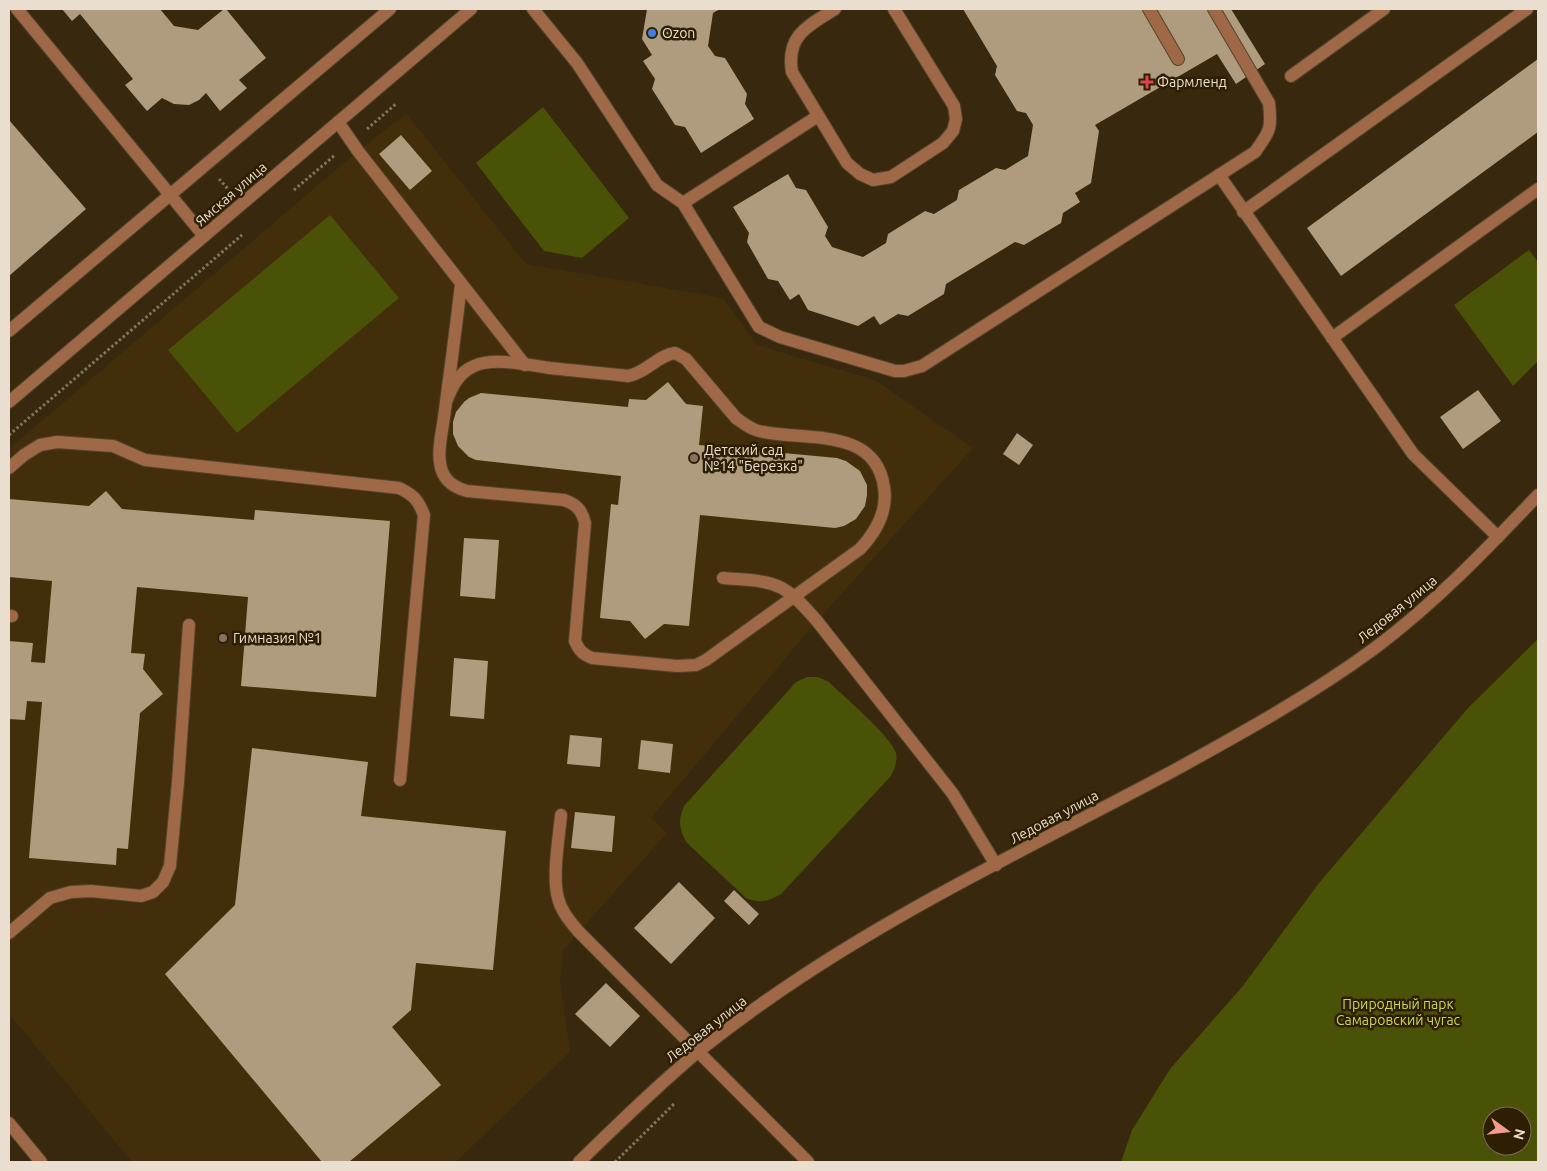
<svg xmlns="http://www.w3.org/2000/svg" width="1547" height="1171" viewBox="0 0 1547 1171" font-family="Ubuntu,sans-serif">
<rect width="100%" height="100%" fill="#38280d"/>
<path fill="#432e0b" d="M406,113L526,264L723,298L757,345L875,380L973,448L817,621L651,818L667,833L563,950L560,982L570,1052L456,1162H132L9,1014V449L344,163Z"/>
<g fill="#495206" fill-rule="evenodd">
<path d="M543,107L629,218L582,258L544,251L476,163Z"/>
<path d="M330,215L399,298L237,433L168,350Z"/>
<path d="M1529,250L1538,262V361L1513,386L1454,305Z"/>
<path d="M1538,639V1162H1121L1132,1130L1170,1069L1242,987L1319,883L1468,708ZM1492,1116H1522V1146H1492Z"/>
<path d="M807,677H818L829,682C843,696 891,736 896,753C898,761 894,769 891,776L781,894C769,901 760,904 746,898L686,842C679,827 678,821 684,806L796,682Z"/>
</g>
<g fill="#af9b7d">
<path d="M62,9H160L174,26L198,30L224,9H226L266,58L239,80L247,88L220,111L206,93L199,100L189,105L174,104L162,98L147,111L125,85L133,79L80,14L72,21Z"/>
<path d="M647,9H720L713,13L708,46L715,56L725,58L747,94L745,104L754,119L701,153L685,127L675,125L652,89L655,79L643,61L652,55L642,39Z"/>
<path d="M963,9H1231L1265,64L1236,84L1217,54L1095,125L1099,131L1091,183L1075,193L1080,202L1063,213L1061,223L1024,245L1015,242L946,284L944,294L908,316L898,314L880,325L874,316L858,326L808,310L799,294L790,300L778,281L768,279L747,242L749,233L733,207L788,174L796,188L806,190L828,227L825,236L832,247L863,257L886,243L888,234L925,211L934,214L957,200L959,190L996,168L1005,170L1028,156L1033,125L1026,113L1017,111L995,75L997,66Z"/>
<path d="M1538,59V132L1341,276L1307,228Z"/>
<path d="M9,120L86,209L9,276Z"/>
<path d="M401,135L432,171L410,190L379,154Z"/>
<path d="M668,382L686,404L703,406L699,445L837,458L846,461L860,471L867,485V495L865,506L856,519L844,526L835,528L700,515L689,626L664,624L645,639L630,621L600,618L611,504L618,505L621,476L476,460L469,457L458,446L453,434V422L456,412L464,402L469,398L481,393L628,407L629,399L646,400Z"/>
<path d="M1478,390L1501,421L1463,449L1440,417Z"/>
<path d="M1017,433L1033,445L1019,465L1003,454Z"/>
<path d="M106,491L122,509L254,520L255,510L390,521L376,697L241,686L248,597L137,587L131,653L145,654L143,669L163,694L140,713L128,849L117,848L116,865L29,858L42,702L27,701L25,720L9,719V641L33,643L31,662L45,663L52,581L9,577V499L89,506Z"/>
<path d="M464,538L499,540L495,599L460,596Z"/>
<path d="M454,658L488,661L484,719L450,716Z"/>
<path d="M570,735L602,738L600,767L567,764Z"/>
<path d="M641,740L673,744L670,773L638,769Z"/>
<path d="M252,748L368,762L361,816L506,831L493,970L416,963L411,1010L392,1027L441,1085L349,1162H322L165,974L235,905Z"/>
<path d="M575,812L615,816L612,852L571,848Z"/>
<path d="M679,882L715,918L671,964L634,928Z"/>
<path d="M734,890L759,914L749,925L724,901Z"/>
<path d="M606,983L640,1016L610,1047L575,1014Z"/>
</g>
<g fill="none" stroke-linecap="round" stroke-linejoin="round">
<g stroke="#54452c" stroke-width="14">
<g id="minor">
<path d="M17,9L204,236"/>
<path d="M533,9L577,63L657,185L683,203L759,327L780,337L895,371H904L922,366L1255,152C1270,131 1272,129 1269,103L1214,9"/>
<path d="M835,9C808,26 786,35 792,72L847,163L860,174L873,180L891,177L943,143L953,131L956,119L954,106L894,9"/>
<path d="M1149,9L1178,59"/>
<path d="M1291,76L1384,9"/>
<path d="M338,122L358,151L525,365"/>
<path d="M1219,175L1413,454L1498,537"/>
<path d="M683,203L818,116"/>
<path d="M1243,212L1527,9"/>
<path d="M9,331L390,9"/>
<path d="M1332,338L1538,189"/>
<path d="M9,402L471,9"/>
<path d="M446,402C452,387 458,373 474,366C493,357 529,365 550,368C576,371 602,373 628,376C646,373 658,355 675,353L686,359L736,418C743,423 750,429 759,431C802,442 875,425 884,487C888,511 876,532 860,549L706,660L696,665L677,666L592,658C582,654 579,650 575,641L585,523C582,510 576,504 564,500L467,491C456,488 446,482 442,471C436,455 442,433 444,417C450,373 456,328 461,284"/>
<path d="M9,468L24,455L40,445L57,442L113,446L145,460L399,488C414,495 418,500 424,515L400,780"/>
<path d="M723,578C742,580 764,579 782,588C796,596 806,609 817,621L953,794L996,865"/>
<path d="M9,616H12"/>
<path d="M561,815C559,838 552,876 558,898C561,911 570,921 578,931L808,1162"/>
<path d="M9,933L50,898L71,892L91,891L141,896L153,892L163,882L170,866L178,782L189,625"/>
<path d="M9,1123L41,1162"/>
<path d="M579,1162C618,1124 658,1085 700,1050C733,1024 766,1000 801,977C919,899 1048,838 1173,771C1242,733 1311,695 1375,648C1435,603 1486,550 1538,495"/>
</g>
</g>
<g stroke="#837660" stroke-width="3" stroke-dasharray="2.5 2.5" stroke-linecap="butt">
<path d="M367,129L397,103"/>
<path d="M219,179L228,189"/>
<path d="M294,190L335,155"/>
<path d="M9,435L242,235"/>
<path d="M615,1162L674,1104"/>
</g>
<use href="#minor" stroke="#9f6948" stroke-width="12"/>
</g>
<circle fill="#3f7fe0" stroke="#2e1e03" stroke-width="2" cx="652" cy="33" r="5"/>
<path fill="#e0444e" stroke="#2e1e03" stroke-width="2" d="M1144.5 74.5h5v5h5v5h-5v5h-5v-5h-5v-5h5z"/>
<g fill="#8d6e63" stroke="#2e1e03" stroke-width="2">
<circle cx="694" cy="458" r="5"/>
<circle cx="223" cy="638" r="5"/>
</g>
<g text-anchor="middle" dominant-baseline="central" stroke-width="5" stroke-linejoin="round" paint-order="stroke">
<g font-size="14" fill="#e9decf" stroke="#2e1e03" text-anchor="start">
<text x="662" y="33">Ozon</text>
<text x="1157" y="82">Фармленд</text>
<text x="704" y="450">Детский сад<tspan x="704" dy="16">№14 "Березка"</tspan></text>
<text x="233" y="638">Гимназия №1</text>
</g>
<g font-size="14" fill="#e9decf" stroke="#2e1e03">
<text transform="translate(231 194) rotate(-41)">Ямская улица</text>
<text transform="translate(1397 609) rotate(-39)">Ледовая улица</text>
<text transform="translate(1054 817) rotate(-28)">Ледовая улица</text>
<text transform="translate(706 1029) rotate(-38)">Ледовая улица</text>
</g>
<g font-size="14" fill="#c6d956" stroke="#2e1e03">
<text x="1398" y="1004">Природный парк<tspan x="1398" dy="16">Самаровский чугас</tspan></text>
</g>
</g>
<rect width="1547" height="1171" fill="none" stroke="#e9decf" stroke-width="20"/>
<g transform="translate(1507 1131) rotate(105)"><circle r="24" fill="#2e1e03" stroke="#796b55"/>
<path d="M0-4L9 19L0 12L-9 19Z" fill="#f59c91"/>
<text y="-8" font-size="14" font-weight="bold" text-anchor="middle" fill="#e9decf">N</text>
</g>
</svg>
